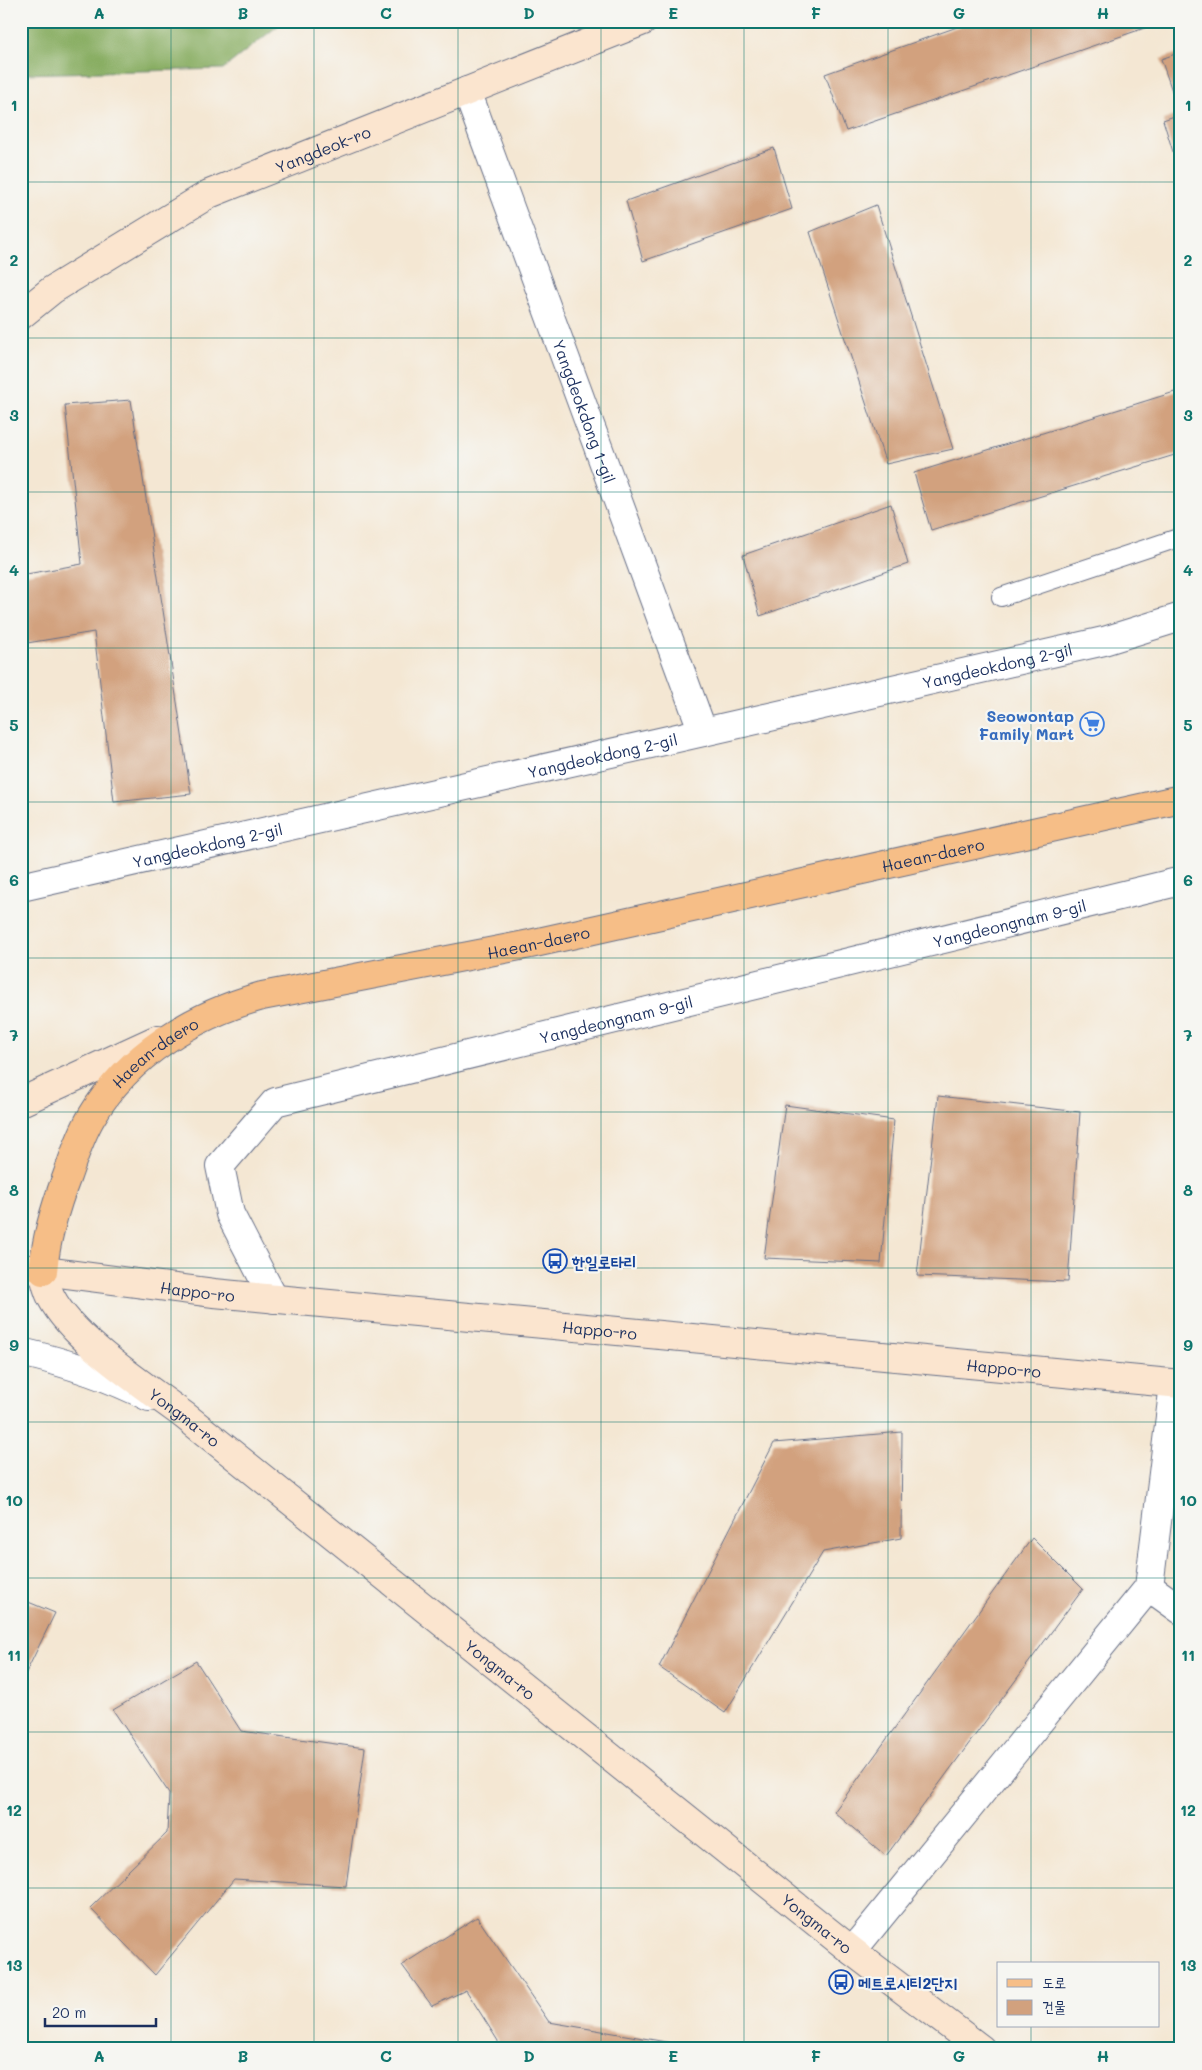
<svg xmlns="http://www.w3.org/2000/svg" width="1202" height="2070" viewBox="0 0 1202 2070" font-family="Mali,'Poor Story',sans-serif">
<rect width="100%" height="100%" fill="#f6f6f2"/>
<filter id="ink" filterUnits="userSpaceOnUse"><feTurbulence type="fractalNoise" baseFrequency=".02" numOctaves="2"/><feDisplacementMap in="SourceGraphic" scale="10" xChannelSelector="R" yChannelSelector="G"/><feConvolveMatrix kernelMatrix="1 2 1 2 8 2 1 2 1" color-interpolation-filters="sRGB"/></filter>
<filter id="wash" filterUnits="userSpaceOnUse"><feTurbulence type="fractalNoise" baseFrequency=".0096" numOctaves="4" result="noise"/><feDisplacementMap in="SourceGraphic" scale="20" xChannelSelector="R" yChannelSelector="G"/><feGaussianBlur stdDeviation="1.12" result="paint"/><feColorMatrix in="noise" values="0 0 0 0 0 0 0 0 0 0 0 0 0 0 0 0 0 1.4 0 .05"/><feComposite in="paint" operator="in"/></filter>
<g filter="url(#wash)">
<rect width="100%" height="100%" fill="#f4e7d3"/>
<path fill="#89ae63" stroke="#526e60" d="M21,21H284L223,69L21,74Z"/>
<g id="blocks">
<g fill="#d2a17e">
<path d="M974,21H1162V22L846,131L825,74Z"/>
<path d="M1181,52V156L1175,158L1163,120L1180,114L1161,59Z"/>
<path d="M774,148L792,209L643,261L626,201Z"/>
<path d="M876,205L953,449L886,464L810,232Z"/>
<path d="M1181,390V453L931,530L914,473Z"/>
<path d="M131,400L191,794L114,802L94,632L21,644V575L82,564L65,405Z"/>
<path d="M891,504L908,564L760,616L743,555Z"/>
<path d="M938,1096L1080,1112L1068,1282L917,1276Z"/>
<path d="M785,1105L894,1120L881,1263L764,1258Z"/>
<path d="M902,1432L901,1538L823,1552L725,1713L659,1667L774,1443Z"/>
<path d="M1032,1538L1083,1589L886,1856L834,1812Z"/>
<path d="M21,1599L55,1613L21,1683Z"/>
<path d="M196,1661L241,1731L365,1748L346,1886L234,1879L155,1975L90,1908L167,1833L169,1793L113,1710Z"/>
<path d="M477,1917L549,2022L684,2045V2049H497L498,2041L466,1990L432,2006L402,1965Z"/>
</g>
</g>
</g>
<g filter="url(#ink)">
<use href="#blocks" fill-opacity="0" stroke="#676f87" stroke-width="1"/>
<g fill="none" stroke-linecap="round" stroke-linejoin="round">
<g stroke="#676f87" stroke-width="20">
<path id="service" d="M1001,597L1181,537"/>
</g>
<g stroke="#676f87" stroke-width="30">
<g id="minor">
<path id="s1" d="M467,91L703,732"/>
<path id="s2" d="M21,887L1104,641L1181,617"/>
<path id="s3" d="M274,1299L230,1214L220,1166L275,1102L1181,881"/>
<path d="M1149,1587L1174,1384"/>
<path d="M1149,1587L1181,1610"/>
<path d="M852,1951L1149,1587"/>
</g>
</g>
<g stroke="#676f87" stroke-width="30">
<path id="tertiary" d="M21,1352C64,1362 110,1377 149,1397"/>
</g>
<g stroke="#676f87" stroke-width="30">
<g id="secondary">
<path id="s4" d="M21,315L52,290L209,194L643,21"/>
<path d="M21,1102L158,1039"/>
<path id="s5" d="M21,1268L214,1293L1181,1384"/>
<path id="s6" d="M43,1271C45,1280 47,1289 51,1297C74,1341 144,1385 185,1416L852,1951L981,2049"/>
</g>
</g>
<g stroke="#676f87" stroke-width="30">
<g id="primary">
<path id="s7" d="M43,1271C46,1238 55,1207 67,1176C74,1156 81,1134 92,1116C129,1054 194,1015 262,996L530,944L1181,799"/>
</g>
</g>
<use href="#service" stroke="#fff" stroke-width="18"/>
<use href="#minor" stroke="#fff" stroke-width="28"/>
<use href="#tertiary" stroke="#fff" stroke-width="28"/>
<use href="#secondary" stroke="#fbe5cf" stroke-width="28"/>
<use href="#primary" stroke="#f6be87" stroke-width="28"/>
</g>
</g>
<path fill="none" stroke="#0f766e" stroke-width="1" stroke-opacity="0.55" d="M171,21V2049M314,21V2049M458,21V2049M601,21V2049M744,21V2049M888,21V2049M1031,21V1964M21,182H1181M21,338H1181M21,492H1181M21,648H1181M21,802H1181M21,958H1181M21,1112H1181M21,1268H1181M21,1422H1181M21,1578H1181M21,1732H1181M21,1888H1181M1031,2026V2049"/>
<defs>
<g id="supermarket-ring" transform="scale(1.25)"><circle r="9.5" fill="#f6f6f2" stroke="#3f7fe0" stroke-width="1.5"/><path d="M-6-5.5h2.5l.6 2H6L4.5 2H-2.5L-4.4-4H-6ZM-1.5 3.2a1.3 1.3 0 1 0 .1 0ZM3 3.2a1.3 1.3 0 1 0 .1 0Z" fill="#3f7fe0"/></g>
<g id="bus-ring" transform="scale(1.25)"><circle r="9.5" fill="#f6f6f2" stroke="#1a4fb4" stroke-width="1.5"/><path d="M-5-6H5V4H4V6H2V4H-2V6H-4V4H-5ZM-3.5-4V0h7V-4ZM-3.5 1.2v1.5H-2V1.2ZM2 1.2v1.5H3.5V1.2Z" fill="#1a4fb4"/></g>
</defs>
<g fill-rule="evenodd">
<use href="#supermarket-ring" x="1092" y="724"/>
<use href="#bus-ring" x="555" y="1261"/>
<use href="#bus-ring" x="841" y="1982"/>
</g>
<g text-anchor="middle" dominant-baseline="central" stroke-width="4.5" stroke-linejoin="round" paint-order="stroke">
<g font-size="16" fill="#1b2f5e" stroke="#f6f6f2">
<text stroke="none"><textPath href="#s4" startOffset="346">Yangdeok-ro</textPath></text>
<text stroke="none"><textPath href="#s1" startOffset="341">Yangdeokdong 1-gil</textPath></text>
<text stroke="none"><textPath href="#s2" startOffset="1001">Yangdeokdong 2-gil</textPath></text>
<text stroke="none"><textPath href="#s2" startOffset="596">Yangdeokdong 2-gil</textPath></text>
<text stroke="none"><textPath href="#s2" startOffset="191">Yangdeokdong 2-gil</textPath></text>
<text stroke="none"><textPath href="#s7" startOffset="1062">Haean-daero</textPath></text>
<text stroke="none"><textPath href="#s3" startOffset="985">Yangdeongnam 9-gil</textPath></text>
<text stroke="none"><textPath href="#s7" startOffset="658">Haean-daero</textPath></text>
<text stroke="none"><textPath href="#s3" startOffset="580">Yangdeongnam 9-gil</textPath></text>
<text stroke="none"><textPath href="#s7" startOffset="254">Haean-daero</textPath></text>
<text stroke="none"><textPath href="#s5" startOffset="178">Happo-ro</textPath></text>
<text stroke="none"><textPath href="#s5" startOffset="582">Happo-ro</textPath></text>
<text stroke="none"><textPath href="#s5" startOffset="988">Happo-ro</textPath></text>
<text stroke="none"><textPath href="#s6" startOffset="208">Yongma-ro</textPath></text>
<text stroke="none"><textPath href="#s6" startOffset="612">Yongma-ro</textPath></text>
<text stroke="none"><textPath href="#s6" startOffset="1018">Yongma-ro</textPath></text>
</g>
<g font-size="16" font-weight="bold" fill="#366cbe" stroke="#f6f6f2" text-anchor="end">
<text x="1074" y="715">Seowontap<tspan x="1074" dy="18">Family Mart</tspan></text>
</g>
<g font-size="16" font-weight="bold" fill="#164399" stroke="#f6f6f2" text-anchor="start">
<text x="572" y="1261">한일로타리</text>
<text x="858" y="1982">메트로시티2단지</text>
</g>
</g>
<rect width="1202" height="2070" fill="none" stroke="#f6f6f2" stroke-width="55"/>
<rect x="997" y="1962" width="162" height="65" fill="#f6f6f2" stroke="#9ea6b7"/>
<rect x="1007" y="1979" width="25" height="8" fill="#f6be87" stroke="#9ea6b7"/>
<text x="1042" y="1988" font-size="15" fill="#1b2f5e">도로</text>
<rect x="1007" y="2000" width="25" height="15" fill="#d2a17e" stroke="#9ea6b7"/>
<text x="1042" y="2012" font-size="15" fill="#1b2f5e">건물</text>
<path d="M45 2018v8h111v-8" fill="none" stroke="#1b2f5e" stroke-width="2.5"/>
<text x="52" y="2018" font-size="15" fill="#1b2f5e" stroke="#f6f6f2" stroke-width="4" paint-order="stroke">20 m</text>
<rect x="28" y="28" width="1146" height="2014" fill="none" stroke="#0f766e" stroke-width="2"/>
<g font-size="16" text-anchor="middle" font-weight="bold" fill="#0f766e">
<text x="99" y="19">A</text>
<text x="243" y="19">B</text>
<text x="386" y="19">C</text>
<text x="529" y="19">D</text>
<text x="673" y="19">E</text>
<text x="816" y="19">F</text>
<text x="959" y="19">G</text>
<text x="1103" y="19">H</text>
<text x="14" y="111">1</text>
<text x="1188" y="111">1</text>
<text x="14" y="266">2</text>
<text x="1188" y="266">2</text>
<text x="14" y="421">3</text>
<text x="1188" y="421">3</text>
<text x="14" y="576">4</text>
<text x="1188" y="576">4</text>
<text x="14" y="731">5</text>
<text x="1188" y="731">5</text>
<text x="14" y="886">6</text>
<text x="1188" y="886">6</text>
<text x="14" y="1041">7</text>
<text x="1188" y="1041">7</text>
<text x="14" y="1196">8</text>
<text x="1188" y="1196">8</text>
<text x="14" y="1351">9</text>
<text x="1188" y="1351">9</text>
<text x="14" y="1506">10</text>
<text x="1188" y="1506">10</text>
<text x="14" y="1661">11</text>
<text x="1188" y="1661">11</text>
<text x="14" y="1816">12</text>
<text x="1188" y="1816">12</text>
<text x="14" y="1971">13</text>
<text x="1188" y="1971">13</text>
<text x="99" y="2062">A</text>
<text x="243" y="2062">B</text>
<text x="386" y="2062">C</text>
<text x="529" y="2062">D</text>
<text x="673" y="2062">E</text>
<text x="816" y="2062">F</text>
<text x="959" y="2062">G</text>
<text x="1103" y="2062">H</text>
</g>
</svg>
